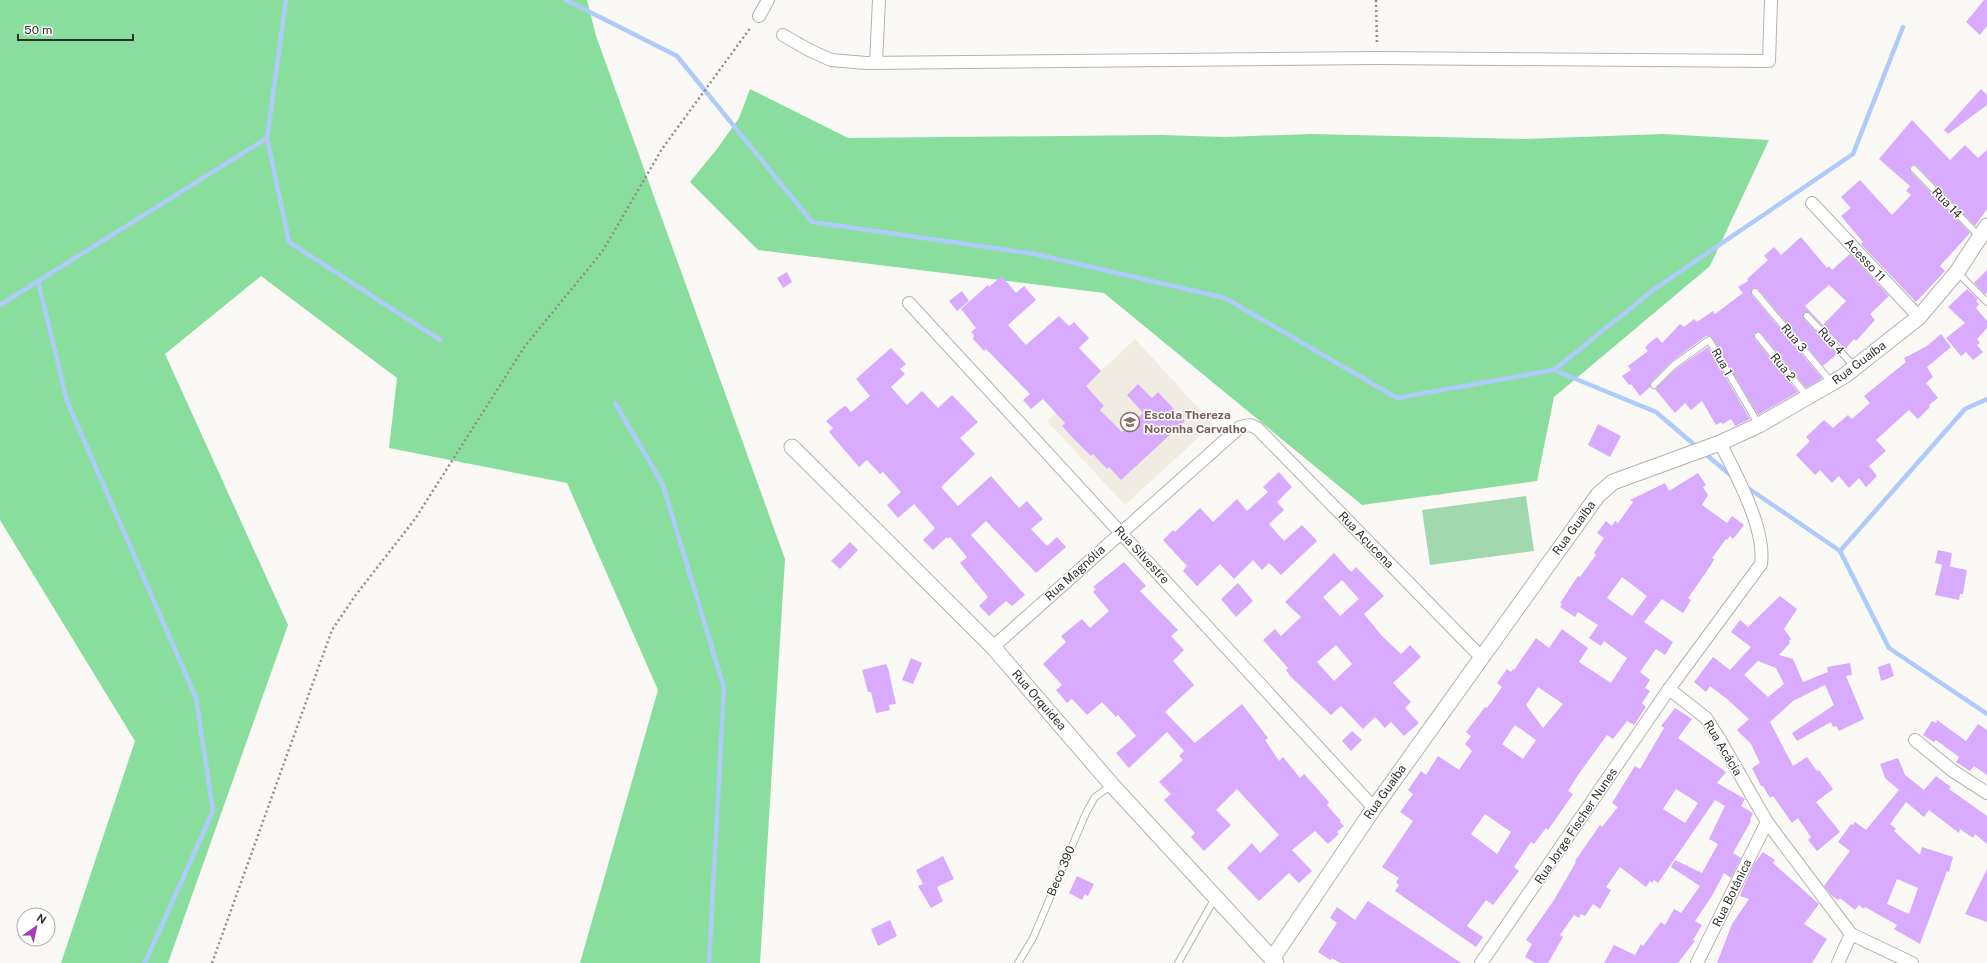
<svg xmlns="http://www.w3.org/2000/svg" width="1987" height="963" viewBox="0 0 1987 963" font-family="'Public Sans',sans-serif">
<rect width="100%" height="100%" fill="#faf9f5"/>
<path fill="#f1ece2" d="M1135,339L1213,424L1125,505L1047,421Z"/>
<path fill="#a2d8ad" d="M1526,496L1534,551L1430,565L1422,510Z"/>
<g fill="#89de9e">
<path d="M0,0H587L596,36L785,559L760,963H580L658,690L567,483L389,448L397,378L261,276L165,354L288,625L168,963H61L135,741L0,520Z"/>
<path d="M750,89L848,138L1161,135L1225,137L1311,134L1523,139L1663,134L1769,140L1710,266L1554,397L1537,481L1362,505L1104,293L758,250L690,182L717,149L739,118Z"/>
</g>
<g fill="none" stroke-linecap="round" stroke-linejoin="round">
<g stroke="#afcbfb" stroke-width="4.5">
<path d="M286,0L267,138L289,242L440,340"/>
<path d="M566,0L677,56L812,222L1035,254L1225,298L1397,398L1554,370L1656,412L1697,447"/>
<path d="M38,281L67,401L196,698L213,811L145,963"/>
<path d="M0,305L267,138"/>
<path d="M1554,370L1653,290L1853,154L1903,27"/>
<path d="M615,403L663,485L724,688L709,963"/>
<path d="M1703,452L1734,478"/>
<path d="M1745,486L1840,551L1889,648L1987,714"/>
<path d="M1840,551L1965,409L1987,399"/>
</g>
</g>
<g fill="#d9abfe" fill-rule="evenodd">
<path d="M1984,0H1987V26L1980,35L1966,22Z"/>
<path d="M1981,89L1987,95V105L1948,134L1944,130Z"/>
<path d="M1912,120L1950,160L1965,145L1978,158L1987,150V209L1975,226L1917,166L1913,165L1910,167L1911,172L1970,233L1940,266L1945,271L1916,302L1861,244L1863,242L1841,216L1851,208L1841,197L1860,180L1892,215L1911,195L1906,191L1910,186L1879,159Z"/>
<path d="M1801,237L1827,268L1829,266L1832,270L1850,254L1889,296L1870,314L1875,320L1856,341L1854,339L1845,349L1810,313L1806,312L1804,313V319L1837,354L1823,366L1758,289L1755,288L1752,289V295L1822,378L1820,380L1806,388L1761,333L1758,332L1754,334L1755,339L1798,392L1758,415L1711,336H1706L1671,362L1651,382L1650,387L1640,396L1631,384L1629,385L1622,376L1631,370L1628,366L1648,351L1645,348L1648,344L1657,337L1662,343L1680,324L1684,327L1694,319L1697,322L1713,311L1715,314L1743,293L1738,287L1748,281L1747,279L1768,260L1764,256L1774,247L1781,255ZM1829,285L1846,301L1823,325L1805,306Z"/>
<path d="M1987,270V293L1985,294L1974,283Z"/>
<path d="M787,272L792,282L783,288L777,278Z"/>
<path d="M1002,276L1016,293L1024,286L1036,300L1008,325L1026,345L1059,316L1069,326L1074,322L1089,338L1079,348L1101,371L1086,386L1104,406L1100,410L1122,432L1143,413L1127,395L1138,384L1152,398L1158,392L1185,421L1121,480L1109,467L1107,469L1093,454L1091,456L1072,437L1062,426L1065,423L1043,399L1031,409L1023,400L1030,394L986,349L984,351L973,339L974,335L971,332L976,328L961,309L988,285L989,287Z"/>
<path d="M1967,289L1978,299L1976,301L1979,304L1976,308L1987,321V328L1977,339L1980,343L1977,345L1983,352L1973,360L1966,352L1961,356L1946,338L1965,323L1948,307Z"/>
<path d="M962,291L969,301L957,311L949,301Z"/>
<path d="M1941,334L1951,347L1927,367L1933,377L1926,383L1938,398L1929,405L1930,407L1918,419L1909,410L1876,440L1886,451L1869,466L1877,476L1866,487L1859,478L1849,488L1839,476L1832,483L1820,470L1815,475L1796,455L1810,441L1806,437L1824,420L1833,428L1848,415L1852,419L1870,403L1864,396L1906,362L1904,358L1927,346Z"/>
<path d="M1708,347L1750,419L1735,426L1731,419L1723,424L1721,422L1716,425L1702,401L1691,410L1685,403L1675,413L1655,389L1677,368Z"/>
<path d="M891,348L906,364L900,369L905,374L891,387L907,405L922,391L938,408L952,395L978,422L960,438L975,454L941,487L958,506L991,476L1019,508L1027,501L1043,519L1031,529L1047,546L1057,537L1066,547L1036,573L986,521L971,535L1025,595L1012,606L1006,601L989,616L979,606L988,597L960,563L967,557L950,537L948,539L947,537L933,550L923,540L935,528L914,504L898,518L887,505L901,492L883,472L880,474L867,460L859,467L829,432L833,428L826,421L843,407L846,406L851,412L870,396L856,379Z"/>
<path d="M1598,424L1621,436L1610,457L1588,445Z"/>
<path d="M1279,472L1292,487L1277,502L1284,510L1269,524L1284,541L1302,525L1317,541L1281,575L1269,563L1262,570L1253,560L1234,579L1220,564L1197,586L1183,571L1187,566L1163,540L1173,530L1175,532L1200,508L1213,522L1237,499L1247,511L1268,492L1263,487Z"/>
<path d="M1698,473L1706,485L1703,487L1708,495L1702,505L1727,523L1732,516L1744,525L1733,539L1730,536L1727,540L1726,539L1712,558L1714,559L1711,565L1688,598L1691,600L1683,613L1662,599L1644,622L1673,642L1665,655L1656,649L1640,672L1650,680L1645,688L1650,691L1642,703L1646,707L1634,725L1627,721L1613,739L1607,735L1578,775L1568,791L1573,794L1548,830L1546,828L1534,844L1531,842L1514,867L1519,871L1493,905L1486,900L1467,926L1483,937L1476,947L1395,891L1399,885L1396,882L1399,878L1382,867L1413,821L1400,812L1413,794L1408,790L1421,771L1426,775L1438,756L1459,770L1472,751L1465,744L1471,736L1466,732L1485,707L1487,708L1502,687L1497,683L1507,669L1511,672L1513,669L1514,670L1536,638L1549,648L1562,629L1588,648L1579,662L1611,683L1627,658L1604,641L1601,646L1589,638L1598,625L1578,612L1575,617L1560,607L1562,604L1560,603L1578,576L1580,577L1596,555L1594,553L1604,538L1597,533L1606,521L1612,526L1615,521L1618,523L1633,502L1630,500L1665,483L1669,491ZM1622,577L1647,596L1632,616L1607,598ZM1538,687L1563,704L1543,728L1526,705ZM1515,725L1536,740L1523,759L1502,744ZM1485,814L1511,832L1497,854L1471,834Z"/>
<path d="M850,542L858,550L840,569L831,561Z"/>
<path d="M1938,550L1952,553L1950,567L1935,563Z"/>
<path d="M1334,553L1351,572L1356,567L1384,596L1364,614L1382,636L1401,654L1410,645L1421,657L1393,683L1411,702L1405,708L1419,723L1404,736L1391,722L1385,728L1375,717L1363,729L1341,706L1331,715L1290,676L1286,670L1288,668L1263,640L1275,629L1281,636L1301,617L1285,602ZM1342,580L1359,599L1340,616L1323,597ZM1336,645L1352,664L1334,681L1317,662Z"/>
<path d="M1124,562L1146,586L1140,591L1178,630L1171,636L1184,650L1173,661L1194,685L1165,712L1195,743L1242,704L1268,738L1265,740L1279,761L1283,757L1300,778L1304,774L1329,802L1327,805L1341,821L1340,822L1344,826L1337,832L1339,834L1328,844L1315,831L1292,850L1312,871L1299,883L1289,873L1259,901L1227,868L1252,843L1260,853L1279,835L1237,789L1216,810L1231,825L1204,851L1191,837L1195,833L1164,800L1171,794L1159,782L1183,760L1179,756L1184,751L1167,732L1129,768L1116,753L1136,736L1118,715L1116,717L1102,702L1087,715L1072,699L1067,703L1056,690L1062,685L1043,664L1066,642L1061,636L1082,619L1090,628L1109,611L1093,592L1096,589L1093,587Z"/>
<path d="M1942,565L1967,570L1963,594H1960L1959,600L1935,595Z"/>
<path d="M1238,583L1253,601L1236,617L1221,599Z"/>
<path d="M1780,596L1797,609L1784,629L1791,639L1789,641L1790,643L1779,655L1793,659L1803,682L1828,672L1827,667L1850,663L1852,675L1846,676L1864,719L1839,731L1836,726L1833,727L1831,722L1797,741L1792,733L1834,705L1825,685L1793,701L1770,722L1793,766L1807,757L1817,771L1819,770L1833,789L1816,802L1840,832L1817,851L1808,840L1811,837L1798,818L1792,823L1773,796L1770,798L1763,786H1761L1752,768L1760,763L1751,744L1737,730L1749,719L1727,699L1710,686L1706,692L1694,682L1713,657L1730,670L1751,647L1731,632L1740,620L1748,627ZM1758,661L1776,668L1784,684L1768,697L1744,675Z"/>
<path d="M911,658L922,663L913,684L902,680Z"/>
<path d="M1890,663L1894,676L1881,681L1878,667Z"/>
<path d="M886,664L888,668L896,704L889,705L890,710L876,713L871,692H868L862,670Z"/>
<path d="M1675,708L1692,719L1678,738L1726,772L1717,783L1745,799L1741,806L1753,813L1750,820L1751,821L1733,853L1741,858L1731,878L1724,873L1712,896L1695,921L1702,925L1693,940L1695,941L1678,963H1604L1614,945L1635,955L1641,944L1643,946L1661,922L1665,925L1674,909L1681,913L1700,886L1671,867L1675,860L1702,873L1718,844L1709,839L1725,806L1715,800L1658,883L1654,880L1652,883L1650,881L1646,887L1620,867L1606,887L1611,890L1600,909L1593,904L1585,916L1581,914L1579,918L1574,915L1560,935L1563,937L1548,963H1535L1525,957L1532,944L1526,940L1554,900L1576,862L1575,861L1600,825L1602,827L1618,807L1612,803L1635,766L1640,769L1664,728L1661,726ZM1676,789L1698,803L1685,823L1663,809Z"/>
<path d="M1937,720L1966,741L1978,724L1987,730V775L1974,766L1970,771L1956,762L1959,757L1936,740L1934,742L1923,735L1932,721L1936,723Z"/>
<path d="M1352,731L1362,740L1351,751L1342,741Z"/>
<path d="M1898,758L1905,775L1924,790L1936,776L1951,787L1949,789L1987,816V844L1975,834L1973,838L1960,829L1959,833L1929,810L1924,817L1906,802L1890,824L1896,829L1894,831L1920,855L1922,847L1953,857L1949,872L1947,871L1920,944L1894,929L1897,925L1865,907L1864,909L1859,905L1855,910L1840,898L1838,900L1831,895L1824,886L1850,851L1838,842L1851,824L1853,825L1855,822L1866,830L1899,790L1885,778L1880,764ZM1897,879L1918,888L1909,914L1887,904Z"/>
<path d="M1763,852L1775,860L1773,863L1819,904L1804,924L1827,939L1812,963H1717L1732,924L1749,899L1740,896L1744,886L1754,864Z"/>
<path d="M943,856L954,879L937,887L943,901L931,908L918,886L923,884L916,870Z"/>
<path d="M1987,869V922L1965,914Z"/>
<path d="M1077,876L1094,884L1088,896L1085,894L1082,900L1069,893Z"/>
<path d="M1368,901L1461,963H1340L1332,958L1330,960L1318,952L1337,923L1330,918L1337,907L1355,920Z"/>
<path d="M890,920L897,936L878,946L871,929Z"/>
</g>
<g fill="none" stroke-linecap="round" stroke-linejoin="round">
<g stroke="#b4b2af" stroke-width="8">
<g id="service">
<path d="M1914,169L1980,237"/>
<path d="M1957,272L1987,302"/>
<path d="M1755,292L1832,383"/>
<path d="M1807,316L1855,367"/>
<path d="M1758,336L1808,397"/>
<path d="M1654,385L1674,365L1709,340L1759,425"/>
<path d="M1018,963L1033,938L1086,813L1095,797L1112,785"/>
<path d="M1178,963L1215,898"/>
</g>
</g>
<g stroke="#b4b2af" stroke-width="14">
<g id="minor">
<path d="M759,16L768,0"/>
<path d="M783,35L809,50L831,60L866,63L1377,58L1769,61L1771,0"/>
<path d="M876,63L879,0"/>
<path d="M1812,203L1919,317"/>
<path d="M909,303L1374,808"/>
<path d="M993,647L1240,427L1250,425L1257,428L1481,657"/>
<path d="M1669,689L1706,718L1720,740L1767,822L1851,934L1912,963"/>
<path d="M1915,740L1953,771L1987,793"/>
<path d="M1481,963L1669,689L1761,564C1766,529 1736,474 1720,443"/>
<path d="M1697,963L1767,822"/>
<path d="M1838,963L1851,934"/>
</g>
</g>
<g stroke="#b4b2af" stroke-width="17">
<g id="tertiary">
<path d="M792,447L993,647L1112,785L1276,963"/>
<path d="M1272,959L1374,808L1598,495L1613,482L1720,443L1759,425L1844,376L1919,317L1957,272L1987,226"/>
</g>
</g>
<g stroke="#8e8d8b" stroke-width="2.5" stroke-dasharray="2 3" stroke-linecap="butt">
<path d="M1376,0L1377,45"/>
<path d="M212,963L332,630L355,596L415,519L525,346L602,252L662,149L751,27"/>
</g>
<use href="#service" stroke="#fff" stroke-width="6"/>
<use href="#minor" stroke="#fff" stroke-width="12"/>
<use href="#tertiary" stroke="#fff" stroke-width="15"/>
</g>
<defs>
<g id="school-ring" transform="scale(1)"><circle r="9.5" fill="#fff" stroke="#8d6e63" stroke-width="1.5"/><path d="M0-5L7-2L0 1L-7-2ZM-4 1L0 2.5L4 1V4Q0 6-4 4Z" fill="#8d6e63"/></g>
</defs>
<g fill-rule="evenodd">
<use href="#school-ring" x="1130" y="422"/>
</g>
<g text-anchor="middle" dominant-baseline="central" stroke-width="3" stroke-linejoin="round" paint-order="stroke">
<g font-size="12" fill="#2f2f2e" stroke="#fff">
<text transform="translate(1947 203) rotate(46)">Rua 14</text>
<text transform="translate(1865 260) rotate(47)">Acesso 11</text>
<text transform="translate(1794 338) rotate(50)">Rua 3</text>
<text transform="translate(1831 341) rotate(47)">Rua 4</text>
<text transform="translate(1722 362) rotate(60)">Rua 1</text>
<text transform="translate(1859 363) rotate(-37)">Rua Guaíba</text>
<text transform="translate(1783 367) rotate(50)">Rua 2</text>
<text transform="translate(1574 528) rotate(-54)">Rua Guaíba</text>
<text transform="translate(1366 540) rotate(46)">Rua Açucena</text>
<text transform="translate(1142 555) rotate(47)">Rua Silvestre</text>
<text transform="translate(1075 573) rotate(-42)">Rua Magnólia</text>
<text transform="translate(1039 700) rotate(49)">Rua Orquídea</text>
<text transform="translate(1723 748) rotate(59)">Rua Acácia</text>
<text transform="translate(1385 792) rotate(-55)">Rua Guaíba</text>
<text transform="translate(1576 826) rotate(-56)">Rua Jorge Fischer Nunes</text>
<text transform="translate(1061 871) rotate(-67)">Beco 390</text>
<text transform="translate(1732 893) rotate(-64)">Rua Botânica</text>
</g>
<g font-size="12" font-weight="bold" fill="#785e54" stroke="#fff" text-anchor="start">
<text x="1144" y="415">Escola Thereza<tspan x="1144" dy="14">Noronha Carvalho</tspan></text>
</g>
</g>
<g transform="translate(36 927) rotate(33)"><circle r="19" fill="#ffffff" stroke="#acacab"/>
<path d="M0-3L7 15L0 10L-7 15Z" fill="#9f43ad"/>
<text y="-6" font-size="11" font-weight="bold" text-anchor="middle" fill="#2f2f2e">N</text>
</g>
<path d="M18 34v6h115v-6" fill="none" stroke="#2f2f2e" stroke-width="2"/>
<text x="24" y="34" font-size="12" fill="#2f2f2e" stroke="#ffffff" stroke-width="3" paint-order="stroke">50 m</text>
</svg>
